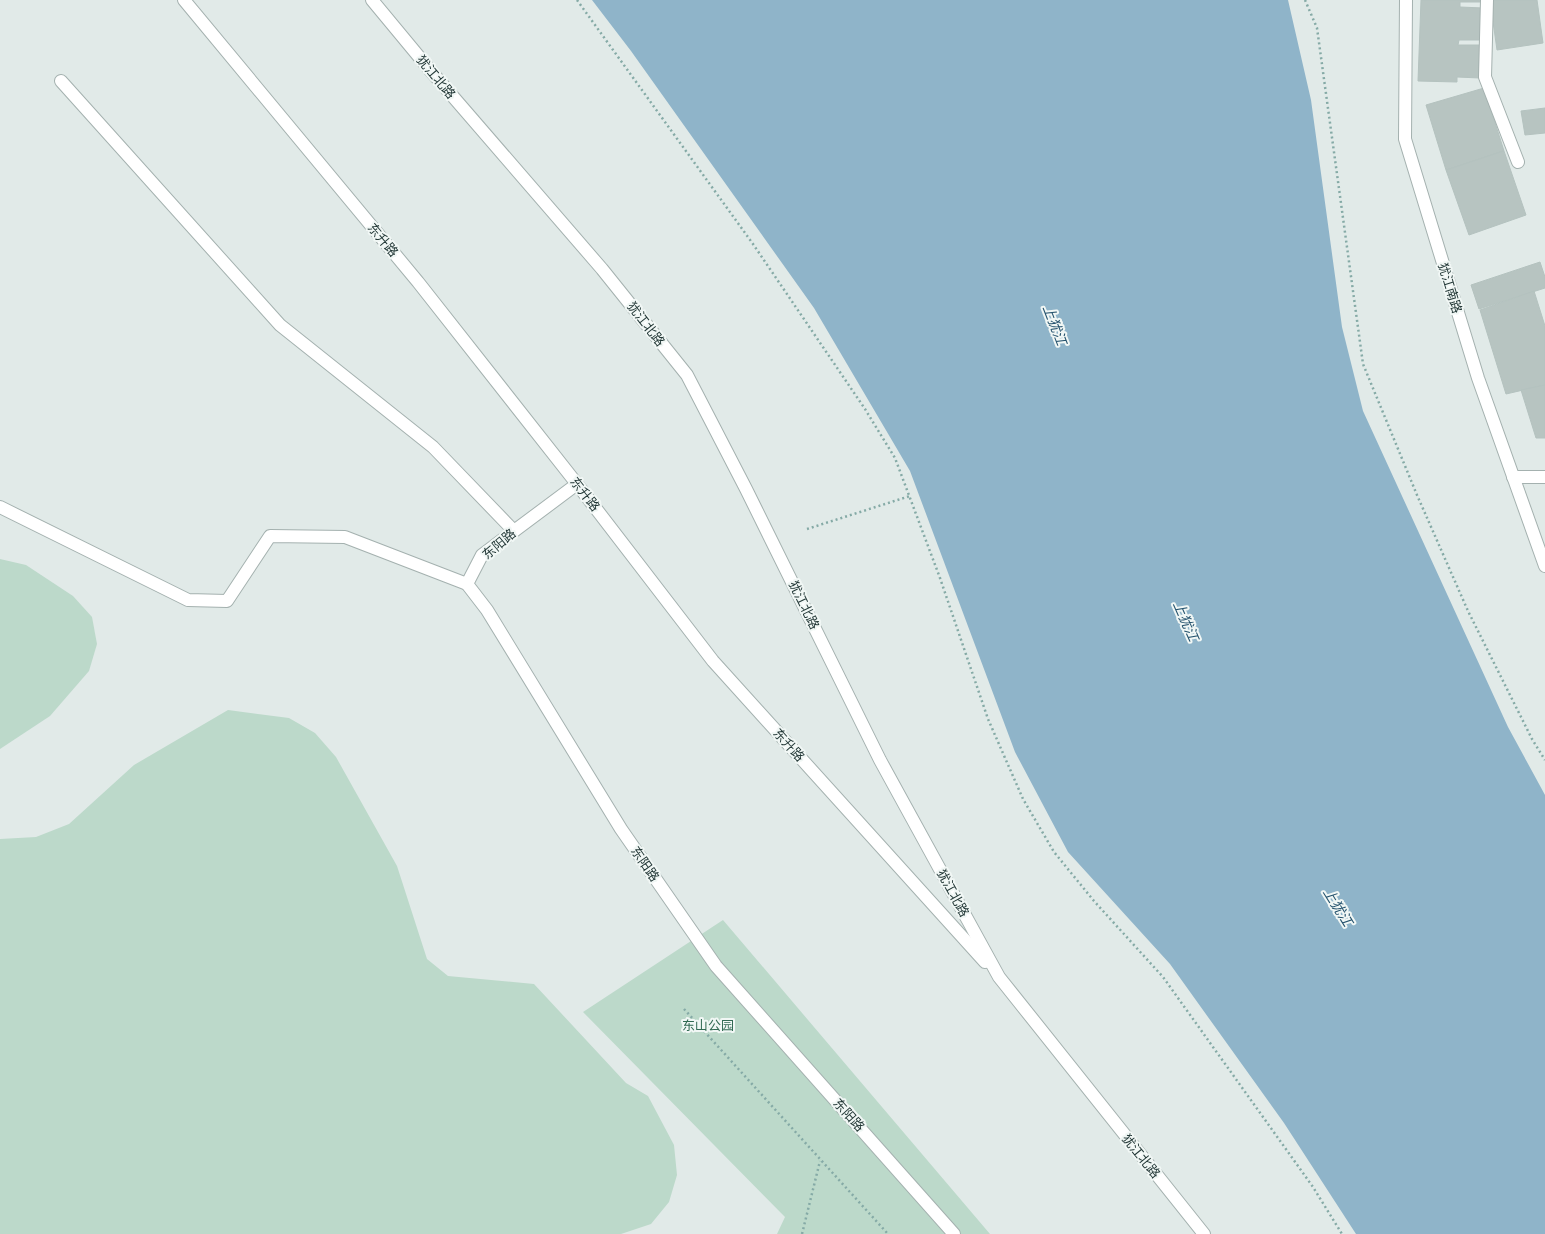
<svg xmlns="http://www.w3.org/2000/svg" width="1545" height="1234" viewBox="0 0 1545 1234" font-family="'Roboto Condensed','Noto Sans SC',sans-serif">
<rect width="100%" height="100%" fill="#e1eae8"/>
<g fill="#bcd9ca">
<path d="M0,559L26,565L73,596L92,617L97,644L89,671L50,716L0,749Z"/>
<path d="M228,710L289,718L315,733L336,757L397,866L427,959L448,976L534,984L626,1083L648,1096L674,1145L677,1175L669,1202L651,1224L621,1234H0V839L36,837L69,824L134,765Z"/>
<path d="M723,920L990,1234H777L785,1217L583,1012Z"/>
</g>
<path fill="#8fb4c9" d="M592,0H1288L1311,100L1342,327L1363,411L1508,727L1545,795V1234H1356L1284,1123L1170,964L1068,852L1015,752L910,471L814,308L631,51Z"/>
<g fill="#b7c4c1" stroke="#b4c2bf">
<path d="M1421,0H1483V2H1460V7L1483,8L1481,40H1459L1458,45H1481L1480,78L1457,77V82L1418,81Z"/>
<path d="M1490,0H1537L1543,43L1497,50Z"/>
<path d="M1484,88L1504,151L1446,170L1426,105Z"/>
<path d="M1545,108V133L1525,135L1521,111Z"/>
<path d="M1504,151L1526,215L1469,235L1446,170Z"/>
<path d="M1540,262L1545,277V288L1479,309L1471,285Z"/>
<path d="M1534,291L1545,326V385L1506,394L1480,310Z"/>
<path d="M1545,385V438H1536L1521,390Z"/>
</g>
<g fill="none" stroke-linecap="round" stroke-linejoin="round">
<g stroke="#a4b1af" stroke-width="14">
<path id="service" d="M1487,0L1485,77L1518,162"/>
</g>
<g stroke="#a4b1af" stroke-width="14">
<g id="minor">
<path d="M61,81L280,325L433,447L514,531"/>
<path d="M577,484L482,555L467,584L487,610L621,829L716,966L954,1234"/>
<path d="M0,507L188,600L227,601L270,536L345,537L467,584"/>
</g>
</g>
<g stroke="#a4b1af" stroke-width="14">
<g id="tertiary">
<path d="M184,0L418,282L577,484L713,661L985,962"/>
<path d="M372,0L430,70L602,269L687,375L746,489L880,760L999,977L1204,1234"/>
<path d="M1406,0L1405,139L1478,378L1545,566"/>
<path d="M1513,477H1545"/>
</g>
</g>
<g stroke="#85aaa6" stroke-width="2.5" stroke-dasharray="2 3" stroke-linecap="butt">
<path d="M577,0L753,244L865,409L895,458L940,578L988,719L1023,799L1054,852L1094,901L1163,977L1313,1187L1342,1234"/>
<path d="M1305,0L1317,28L1363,364L1417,495L1468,611L1532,739L1545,760"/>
<path d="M807,529L910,496"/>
<path d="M684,1009L888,1234"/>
<path d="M802,1234L820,1161"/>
</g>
<use href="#service" stroke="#fff" stroke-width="12"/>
<use href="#minor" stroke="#fff" stroke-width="12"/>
<use href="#tertiary" stroke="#fff" stroke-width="12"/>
</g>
<g text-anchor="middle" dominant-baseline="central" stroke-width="4" stroke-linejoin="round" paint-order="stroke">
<g font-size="13" fill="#233837" stroke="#f1f7f5">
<text transform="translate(436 77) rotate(50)">犹江北路</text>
<text transform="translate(383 240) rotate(50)">东升路</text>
<text transform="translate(1450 288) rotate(73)">犹江南路</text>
<text transform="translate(646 324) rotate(52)">犹江北路</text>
<text transform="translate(585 494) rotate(52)">东升路</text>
<text transform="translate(499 544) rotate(-40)">东阳路</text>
<text transform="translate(804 605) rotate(64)">犹江北路</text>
<text transform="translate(789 745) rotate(48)">东升路</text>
<text transform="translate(645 864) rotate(55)">东阳路</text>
<text transform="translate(953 893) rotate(61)">犹江北路</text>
<text transform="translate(849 1115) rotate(48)">东阳路</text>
<text transform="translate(1141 1156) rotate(51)">犹江北路</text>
</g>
<g font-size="13" fill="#326a53" stroke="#f1f7f5">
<text x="708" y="1025">东山公园</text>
</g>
<g font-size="14" font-style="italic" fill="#24526d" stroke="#f1f7f5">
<text transform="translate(1055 325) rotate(69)">上犹江</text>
<text transform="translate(1186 621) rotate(66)">上犹江</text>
<text transform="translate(1338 907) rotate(58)">上犹江</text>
</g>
</g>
</svg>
